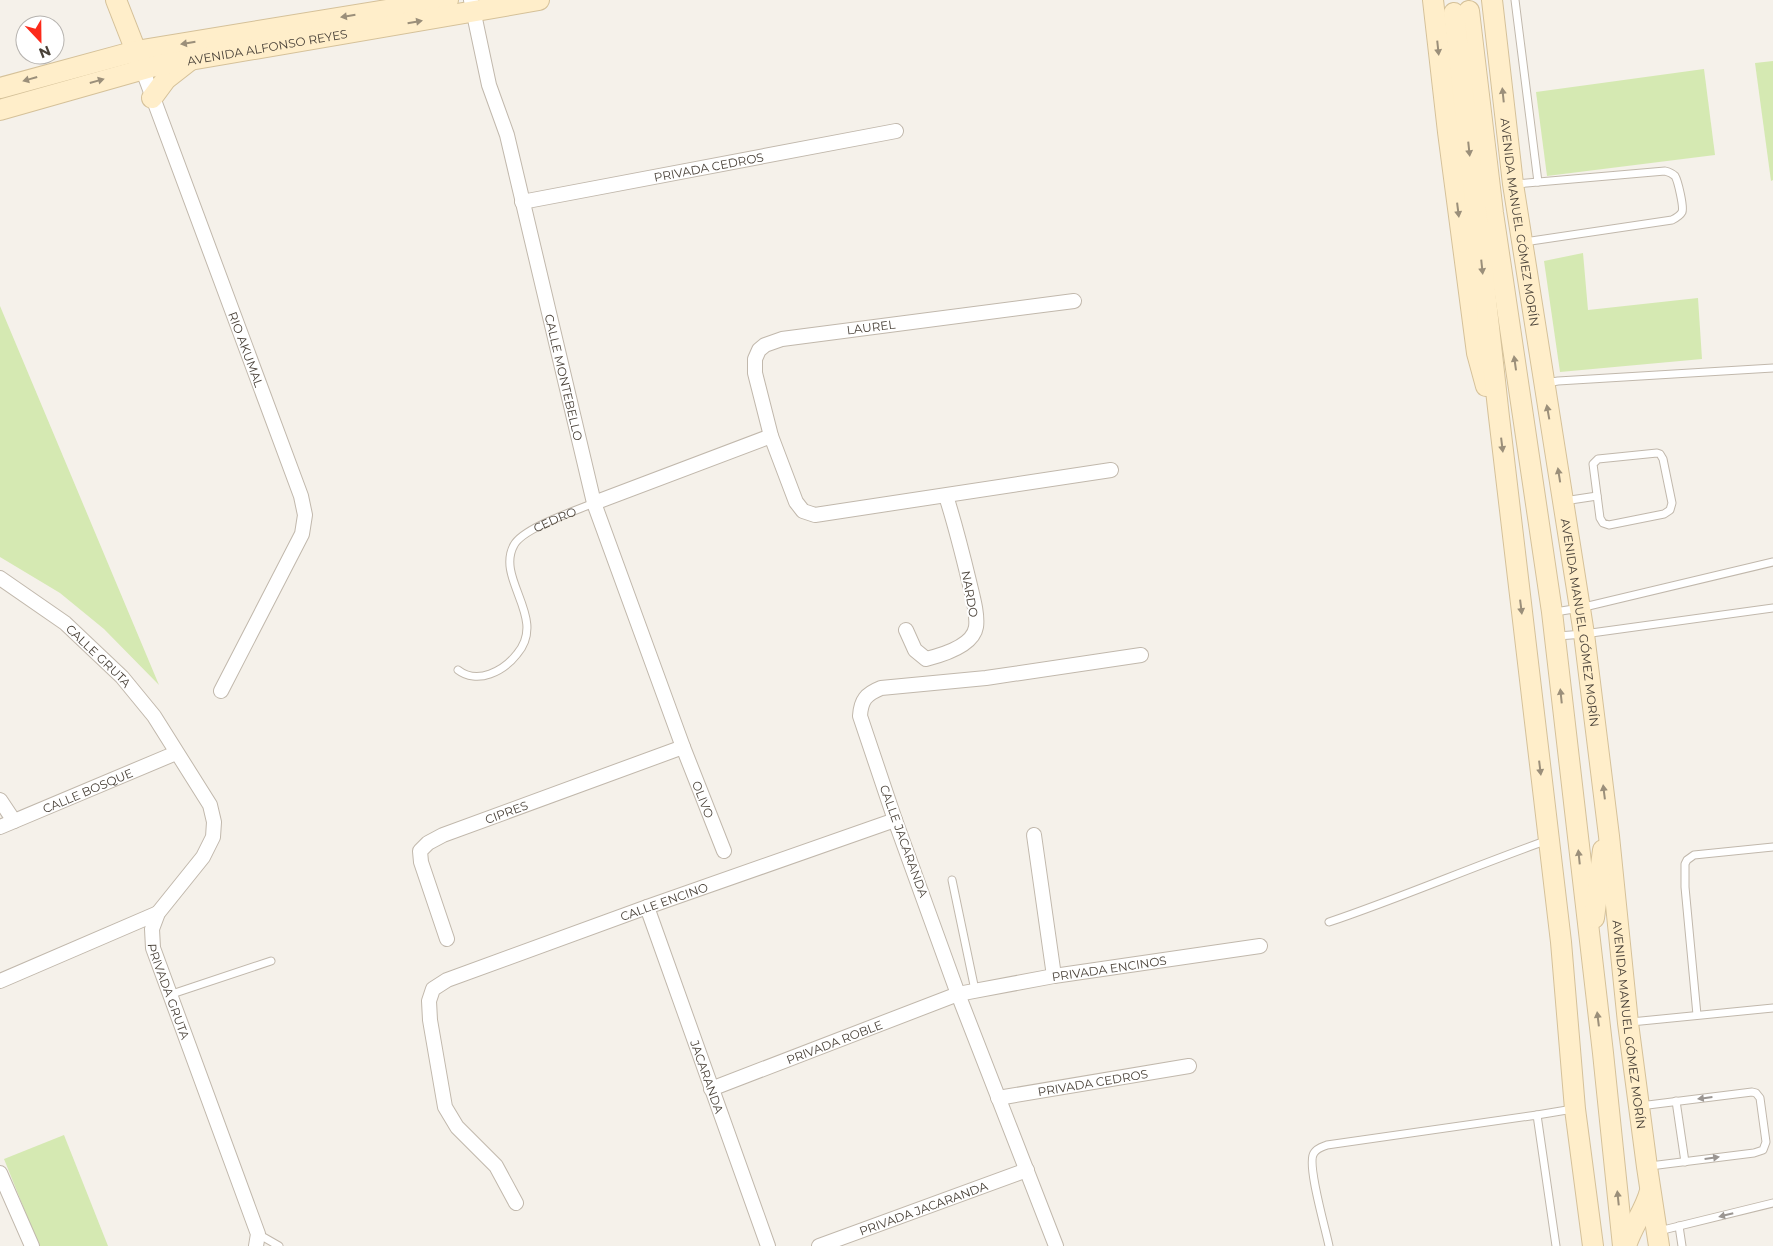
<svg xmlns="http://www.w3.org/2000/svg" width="1773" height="1246" viewBox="0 0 1773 1246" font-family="Montserrat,sans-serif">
<rect width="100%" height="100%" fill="#f5f1ea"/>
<g fill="#d5e9b2">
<path d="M1773,61V180L1771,181L1755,63Z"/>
<path d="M1704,69L1715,155L1547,176L1536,92Z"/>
<path d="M1583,253L1588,310L1698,298L1702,359L1560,372L1544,261Z"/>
<path d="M0,306L159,685L104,629L60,593L0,557Z"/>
<path d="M64,1135L108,1246H39L4,1159Z"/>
</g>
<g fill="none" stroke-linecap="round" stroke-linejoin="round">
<g stroke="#c1b8ac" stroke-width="9">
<g id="lane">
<path d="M1515,0L1538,182"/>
<path d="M1516,184L1665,171C1669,172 1672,173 1675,176C1678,181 1684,207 1682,212C1680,216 1676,218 1672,220L1524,242"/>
<path d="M1546,383L1558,381L1773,368"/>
<path d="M1657,453L1660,454L1663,459L1672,503L1670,510L1664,514L1609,525L1603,523L1600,518L1593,464L1598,459Z"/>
<path d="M1564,501L1597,496"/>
<path d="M1555,612L1580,608L1773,562"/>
<path d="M1558,636L1584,634L1773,608"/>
<path id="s1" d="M458,670C467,677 479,678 490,674C501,670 510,663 517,654C548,618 495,579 514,545C523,528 575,511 594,503"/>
<path d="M952,880L975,990"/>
<path d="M1329,922C1403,897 1474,866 1548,840"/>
<path d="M169,995L271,961"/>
<path d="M1697,1015L1685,887V864L1687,860L1694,855L1773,847"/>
<path d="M1631,1022L1773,1008"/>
<path d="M1676,1101L1685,1162"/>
<path d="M1640,1106L1752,1092L1756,1093L1760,1098L1766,1142L1763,1150L1754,1153L1650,1166"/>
<path d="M1537,1115L1573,1109"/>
<path d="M1679,1226L1682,1246"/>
<path d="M1659,1231L1773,1203"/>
<path d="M258,1234L279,1246"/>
<path d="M1329,1246C1326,1230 1306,1163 1314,1153C1317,1148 1322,1147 1327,1145L1537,1115L1556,1246"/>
</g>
</g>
<g stroke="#c1b8ac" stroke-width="16">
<g id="street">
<path id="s2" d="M471,0L489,85L507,135L594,503L683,747L724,851"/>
<path id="s3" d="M142,68L301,496L305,515L302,534L221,691"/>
<path id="s4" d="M522,202L896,131"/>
<path d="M1074,301L782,339L765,345L759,350L755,359V373L771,436L796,502L803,511L815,515L1111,470"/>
<path d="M594,503L771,436"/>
<path id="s5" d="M0,578L65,623L122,677L154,716L210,805L214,822L213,837L203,857L158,913L152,929L153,948L258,1234L256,1246"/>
<path d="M906,630L915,650L926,659C942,655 973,646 976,627C978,614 972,594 969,581C962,552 955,524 946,496"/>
<path d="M0,800L14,821"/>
<path id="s6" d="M0,827L176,753"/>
<path d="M1034,835L1054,976"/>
<path id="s7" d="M647,907L768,1246"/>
<path id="s8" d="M447,939L421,862L420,851L428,843L443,835L683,747"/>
<path d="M0,981L158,913"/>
<path id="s9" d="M711,1089L958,994L1054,976L1260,946"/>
<path id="s10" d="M998,1098L1189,1066"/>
<path d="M0,1173L32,1246"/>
<path id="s11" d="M516,1203L496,1166L457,1127L445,1107L430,1020L429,1001L433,989L447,980L647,907L895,820"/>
<path id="s12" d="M819,1246L1027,1170"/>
<path d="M1056,1246L958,994L895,820L860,716C861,700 866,694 881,688L986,678L1141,655"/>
</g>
</g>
<g stroke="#d5c199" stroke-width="22">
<g id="secondary">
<path d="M116,0L141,64"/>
<path d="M1433,0L1448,132L1477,353L1486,386"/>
<path id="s13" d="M1492,0L1513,184L1584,634L1609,836L1628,1023L1647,1167L1659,1246"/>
<path d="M1469,11L1493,213L1552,612L1603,1053L1623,1246"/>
<path d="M1454,13L1499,417L1561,942L1575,1109L1593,1246"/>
<path d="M0,88L136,51L448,0"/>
<path d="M152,98L166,79L189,61"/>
<path id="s14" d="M0,110L155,66L539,0"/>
<path d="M1594,918L1603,850"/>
<path d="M1626,1246C1632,1226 1645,1211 1650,1191"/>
</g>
</g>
<use href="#lane" stroke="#fff" stroke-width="7"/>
<use href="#street" stroke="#fff" stroke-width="14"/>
<use href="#secondary" stroke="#ffeeca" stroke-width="20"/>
</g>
<defs><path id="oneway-solid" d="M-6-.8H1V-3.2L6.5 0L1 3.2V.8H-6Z" transform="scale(1.25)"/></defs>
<g fill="#9b8f7a">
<use href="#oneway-solid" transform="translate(348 16) rotate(171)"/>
<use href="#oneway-solid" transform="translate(415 22) rotate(-10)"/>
<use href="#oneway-solid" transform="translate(188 43) rotate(171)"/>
<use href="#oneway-solid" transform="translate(1438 48) rotate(84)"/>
<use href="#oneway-solid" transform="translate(30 79) rotate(164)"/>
<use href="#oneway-solid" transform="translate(97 81) rotate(-16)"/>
<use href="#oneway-solid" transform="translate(1503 95) rotate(-96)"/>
<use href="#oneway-solid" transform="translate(1469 149) rotate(84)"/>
<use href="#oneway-solid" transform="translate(1458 210) rotate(83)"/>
<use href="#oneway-solid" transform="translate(1482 267) rotate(84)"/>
<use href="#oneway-solid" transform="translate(1515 363) rotate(-98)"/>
<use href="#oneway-solid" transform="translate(1548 412) rotate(-100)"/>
<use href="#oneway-solid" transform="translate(1502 445) rotate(83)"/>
<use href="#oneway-solid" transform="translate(1559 475) rotate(-99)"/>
<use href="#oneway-solid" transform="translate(1521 607) rotate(83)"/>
<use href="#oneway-solid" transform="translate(1561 696) rotate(-96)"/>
<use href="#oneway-solid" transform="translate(1540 768) rotate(83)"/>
<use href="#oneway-solid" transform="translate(1604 792) rotate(-97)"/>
<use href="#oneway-solid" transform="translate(1579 857) rotate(-96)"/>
<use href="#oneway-solid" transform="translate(1598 1019) rotate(-97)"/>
<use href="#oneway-solid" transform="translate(1618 1198) rotate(-96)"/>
</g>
<g fill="#9b9692">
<use href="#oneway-solid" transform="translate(1705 1098) rotate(173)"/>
<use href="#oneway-solid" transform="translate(1712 1158) rotate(-8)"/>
<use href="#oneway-solid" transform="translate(1726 1215) rotate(166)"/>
</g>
<g text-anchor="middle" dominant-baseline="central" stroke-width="4" stroke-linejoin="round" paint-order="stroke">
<g font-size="12" fill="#494138" stroke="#fff">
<text stroke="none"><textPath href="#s14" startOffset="275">AVENIDA ALFONSO REYES</textPath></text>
<text stroke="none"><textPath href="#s4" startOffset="190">PRIVADA CEDROS</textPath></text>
<text stroke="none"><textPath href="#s13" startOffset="224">AVENIDA MANUEL GÓMEZ MORÍN</textPath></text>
<text transform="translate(871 327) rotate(-7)">LAUREL</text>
<text stroke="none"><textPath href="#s3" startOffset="300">RIO AKUMAL</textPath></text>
<text stroke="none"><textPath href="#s2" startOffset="389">CALLE MONTEBELLO</textPath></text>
<text stroke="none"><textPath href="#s1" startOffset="231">CEDRO</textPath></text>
<text transform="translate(970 594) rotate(80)">NARDO</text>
<text stroke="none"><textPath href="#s13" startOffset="629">AVENIDA MANUEL GÓMEZ MORÍN</textPath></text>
<text stroke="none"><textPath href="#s5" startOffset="126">CALLE GRUTA</textPath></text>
<text stroke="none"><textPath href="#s6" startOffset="95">CALLE BOSQUE</textPath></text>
<text stroke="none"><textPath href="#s2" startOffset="834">OLIVO</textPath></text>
<text stroke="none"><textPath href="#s8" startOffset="188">CIPRES</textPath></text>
<text transform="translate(904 841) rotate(70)">CALLE JACARANDA</text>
<text stroke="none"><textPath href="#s11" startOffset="488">CALLE ENCINO</textPath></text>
<text stroke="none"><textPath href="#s9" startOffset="418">PRIVADA ENCINOS</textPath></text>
<text stroke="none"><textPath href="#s5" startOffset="522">PRIVADA GRUTA</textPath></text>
<text stroke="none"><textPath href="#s13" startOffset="1034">AVENIDA MANUEL GÓMEZ MORÍN</textPath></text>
<text stroke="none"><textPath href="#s9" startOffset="132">PRIVADA ROBLE</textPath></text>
<text stroke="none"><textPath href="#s7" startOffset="180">JACARANDA</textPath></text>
<text stroke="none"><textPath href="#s10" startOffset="96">PRIVADA CEDROS</textPath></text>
<text stroke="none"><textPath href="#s12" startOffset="111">PRIVADA JACARANDA</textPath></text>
</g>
</g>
<g transform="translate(40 40) rotate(158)"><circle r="24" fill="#ffffff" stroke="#b6b3af"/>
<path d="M0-4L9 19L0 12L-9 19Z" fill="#fc2a1a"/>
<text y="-8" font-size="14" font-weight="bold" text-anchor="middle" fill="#494138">N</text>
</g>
</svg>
